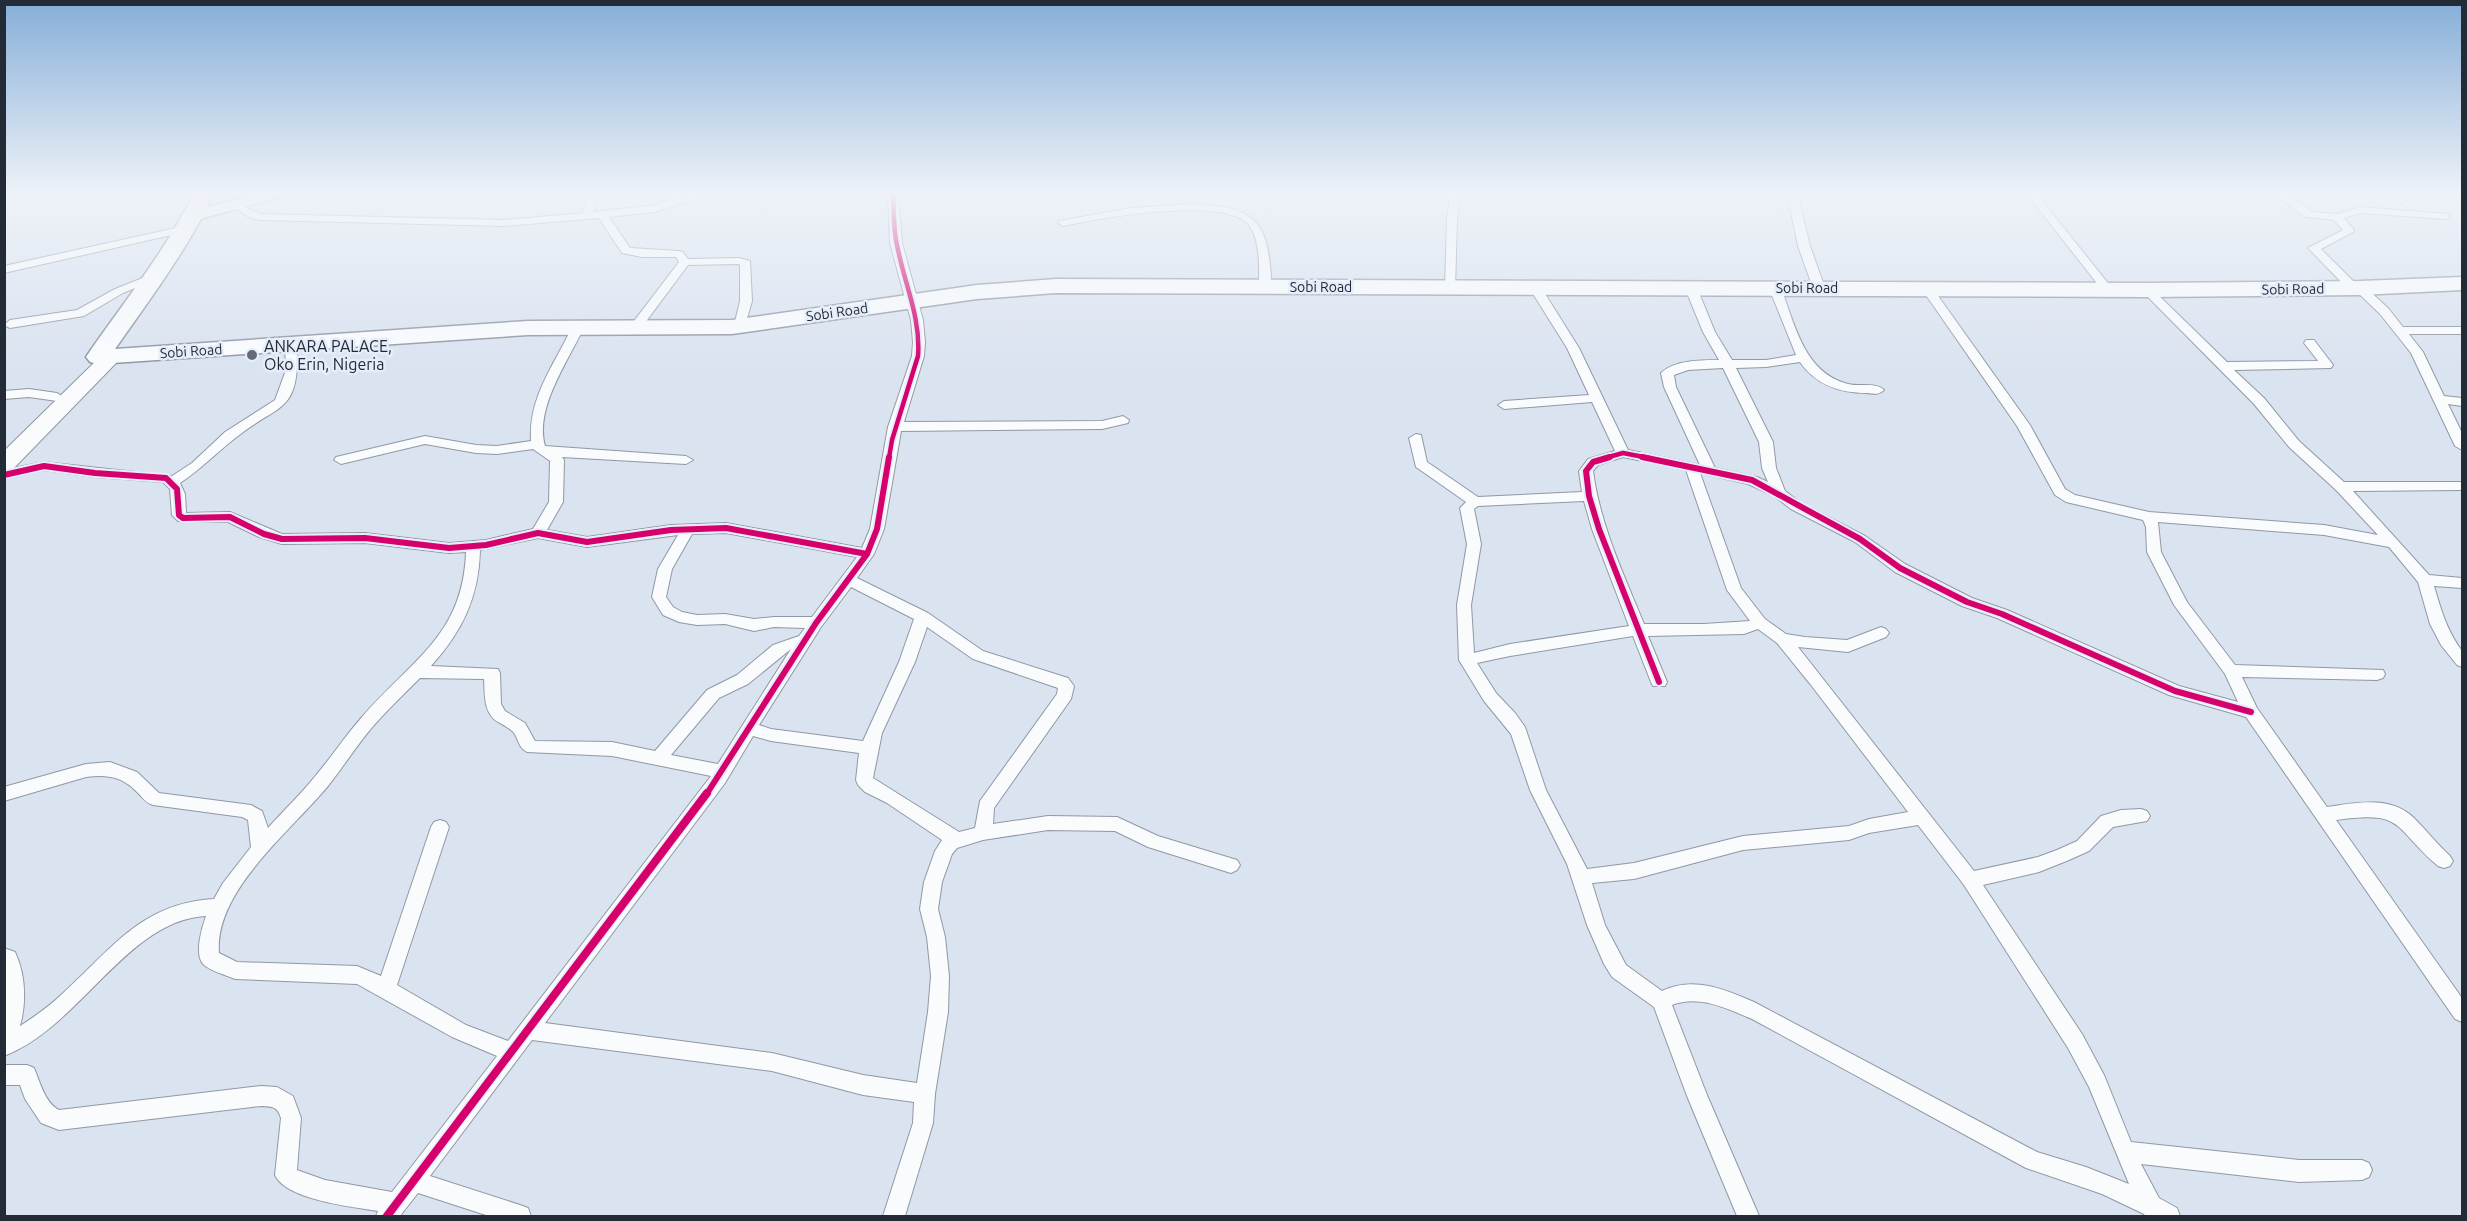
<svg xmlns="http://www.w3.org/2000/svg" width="2467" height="1221" viewBox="0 0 2467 1221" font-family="Ubuntu,sans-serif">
<rect width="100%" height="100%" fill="#dae3f0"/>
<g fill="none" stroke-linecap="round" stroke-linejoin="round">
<g stroke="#9198a4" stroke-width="2">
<g id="street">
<path d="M587,193H597L594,212L655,205L664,201L673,193H684L681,197L697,193H714L655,212L609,217L630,248L679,251L683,252L688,259L739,258L750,261L752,301L744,329L740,330L734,326L740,301V265L739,264L688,265L639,331H631V325L679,262L676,257H642L622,253L599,218L505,226L261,220L250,218L236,208L241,205L261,214L505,220L583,213Z"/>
<path d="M888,193H898L902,243L923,320L925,342L924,356L904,422L1102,421L1123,416L1129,420L1128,423L1102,429L901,431L884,529L874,554L857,578L928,613L983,651L1068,678L1074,686L1071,699L994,808L993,824L1048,816L1117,817L1158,836L1237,860L1240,865L1237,870L1231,873L1148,847L1115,831L1048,830L983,840L957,848L952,854L942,882L938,909L945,937L949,976L948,1012L935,1094L933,1123L905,1216H883L913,1123L914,1102L863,1095L772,1071L532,1040L430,1176L520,1205L528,1208L531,1216H489L418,1193L400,1216H376L378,1211C354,1207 286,1200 275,1175L281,1118C277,1106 273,1107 261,1106L59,1130L41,1123L25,1099L20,1085H4V1065H27L34,1068C40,1082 45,1103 59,1110L261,1086L277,1087L293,1096L301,1118L297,1170L325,1180L392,1192L497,1056L452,1037L357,984L235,979C226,975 210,971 203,964C194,954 202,927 206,916C127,920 80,1027 4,1056V1036C24,1024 44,1011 61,995C111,950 141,903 214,899L223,883L251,847L248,820L242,817L153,805C146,803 143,798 138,793C123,777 108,774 86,777L4,801V787L86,764L110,762L137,772L159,793L251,805L262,811L268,828C284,810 302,793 317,774C333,755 346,735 362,717C412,659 463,636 466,552L449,553L365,543L282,544L259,537L228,522L178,521L172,515L170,489L163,482L95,477L44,470L4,479V470L44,462L172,476L192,463L225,432L275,400L286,370L285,344L291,340L297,344C300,416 279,402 234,439C215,454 200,470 180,483L185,494L186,513L230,512L282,534L365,533L449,543L486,540L533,529L549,502L550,461L533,449L497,454L476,453L425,444L341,464L334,460L336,457L425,436L476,445L497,446L531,441C528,397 555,364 572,327L578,323L584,327C569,360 534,408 545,446L686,456L693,460L686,464L562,457L564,460L563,502L547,530L587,537L671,525L726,523L862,548L870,529L888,427L912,356L913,342L911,320L890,243ZM726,533L857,557L812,617H774L754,619L725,614L697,615L682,612L673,607L666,597L672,569L692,534ZM678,535L658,569L652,597L663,615L679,622L697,625L725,624L754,631L774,627L805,628L799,636L773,645L737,675L707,690L655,751L612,742L535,741L525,723L505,711L501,704L500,673L498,669L431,666C462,632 479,597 480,550L538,538L587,547ZM851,587L914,619L899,662L863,741L771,729L759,725L821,627ZM927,627L973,659L1058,688L1057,694L980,801L975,828L959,832L873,778L882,733L915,662ZM791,649L718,764L671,755L719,698L748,684ZM420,678L484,679C485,694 483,713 498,722C503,725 510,728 514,733C519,740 518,747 527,752L612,756L711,776L508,1041L466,1025L397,985L449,827L446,822L440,820L434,822L431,827L381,976L357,966L237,962L219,953C214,891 291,831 328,786C344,766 358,743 375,724C389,708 405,693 420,678ZM753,736L771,741L859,753L856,780L858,785L865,792L887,803L942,840L935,851L924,882L920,909L927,937L931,976L928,1012L917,1083L863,1075L772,1053L545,1023L725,783Z"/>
<path d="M1422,193H1461L1457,218L1455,290H1447L1445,288L1447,218L1450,199L1427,196Z"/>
<path d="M1589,193H1650L1651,195L1646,198L1594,196Z"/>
<path d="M1787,193H1797L1810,246L1825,288L1823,290H1815L1813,288L1798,246Z"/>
<path d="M2026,193H2036L2111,287V291H2103Z"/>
<path d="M2273,193H2285L2312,212L2337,214L2361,207L2449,214V218L2445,219L2361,213L2344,218L2354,230L2353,232L2321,249L2357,285L2364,286L2388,308L2403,327H2462V334H2409L2423,352L2444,396L2462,398V406L2448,404L2462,433V450L2455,446L2411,353L2380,314L2356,291L2349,290L2308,248L2343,230L2334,220L2305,217Z"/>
<path d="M2388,193H2399L2406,201L2401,204Z"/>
<path d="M1190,204C1232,207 1263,207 1269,257C1270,267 1273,280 1269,289L1265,290L1259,287C1259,269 1261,239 1248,224C1222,196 1099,218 1063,226L1058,223L1059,221L1131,208Z"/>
<path d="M185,226L189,227V231L4,273V266Z"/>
<path d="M155,273L159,274V278L123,293L84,316L10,328L4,325L10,320L77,310L115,289Z"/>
<path d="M1691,285L1697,288L1715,332L1732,360H1766L1796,355L1769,288L1775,285L1781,288C1795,325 1804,373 1848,384C1859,387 1876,382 1884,390C1879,395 1874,394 1867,393C1839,393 1816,385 1800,362L1766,367L1736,368L1773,442L1776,468L1785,491L1801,503L1865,536L1905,564L1972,598L2007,610L2179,686L2238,702L2225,674L2174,605L2147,552L2146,527L2143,520L2066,502L2055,495L2017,426L1921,288L1923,286H1931L2030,425L2065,489L2075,495L2149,512L2324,525L2378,535L2336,490L2289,447L2254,404L2143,292V288H2151L2227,362L2318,361L2304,343L2306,340H2314L2333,365L2331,368L2234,370L2264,398L2299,441L2344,482H2462V490L2353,491L2429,575L2462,578V588L2434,586C2441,610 2447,631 2462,651V667L2457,665L2441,645L2430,624L2418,582L2389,547L2324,535L2158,522L2161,552L2187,602L2235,665L2383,670L2385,674L2383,678L2377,680L2242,677L2257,708L2327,807C2356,803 2390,795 2414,818C2426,830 2437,844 2450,856L2453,861L2450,866L2444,868L2438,866C2392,827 2406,810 2336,820L2462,998V1022L2455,1019L2246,717L2169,695L1997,618L1962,606L1895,572L1855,542L1791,509L1774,496L1748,484L1700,473L1741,588L1765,619L1786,634L1805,637L1847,640L1881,627L1886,629L1889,633L1886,637L1848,652L1798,647L1974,871L2038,857L2057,850L2077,841L2101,816L2121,810L2141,809L2147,811L2150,816L2147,821L2113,827L2089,851L2069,860L2039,872L1983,885L2082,1034L2104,1075L2131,1142L2299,1160H2362L2369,1163L2372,1170L2369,1177L2362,1180L2299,1182L2141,1164L2159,1198L2177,1208L2180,1216H2145L2144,1214L2102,1194L2026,1168L1752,1019C1728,1009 1699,994 1672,1005L1707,1095L1759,1216H1737L1687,1096L1654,1007L1612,977L1604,964L1587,925L1567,864L1530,790L1511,734L1484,701L1459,660L1457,605L1467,544L1460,508L1466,502L1416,467L1409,438L1416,434L1421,435L1427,462L1478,497L1582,492L1579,471L1588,459L1615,451L1592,402L1504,409L1498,405L1504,401L1589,395L1567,348L1530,289L1536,286L1542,289L1579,348L1628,450L1700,465L1664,387L1661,373C1674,360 1701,360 1719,360L1703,332L1685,288ZM1723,368L1759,442L1762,468L1768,482L1757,477L1715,468L1676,387L1674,375L1688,370ZM1623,457L1686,470L1727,590L1750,621L1704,624H1644C1624,575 1600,525 1593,471L1598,465ZM1584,501L1592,529L1629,626L1510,644L1474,653L1471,605L1481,544L1474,509L1478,506ZM1758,629L1777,643L1811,685L1908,812L1869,819L1849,826L1743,836L1634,863L1587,869L1546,790L1525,727L1515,713L1496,693L1477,663L1510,656L1633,636L1651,682L1653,686H1665L1667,682L1648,636L1744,634ZM1918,825L1964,885L2068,1048L2089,1087L2129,1184L2086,1167L2037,1152L1754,1002C1724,989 1694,976 1662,991L1626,965L1605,925L1592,883L1634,879L1743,850L1849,840L1869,833Z"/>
<path d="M29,389L57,393L63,397L57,401L29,397L4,399V391Z"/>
</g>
</g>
<g stroke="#9198a4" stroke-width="3">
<path id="secondary" d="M260,193H286L284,196L193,221L185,216L187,213Z"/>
</g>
<g stroke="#9198a4" stroke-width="2">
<g id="primary">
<path d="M112,350L119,352L122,356L119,360L12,470L4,472V451L105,352Z"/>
<path d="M4,948L15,952C27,977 27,1012 16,1037L4,1041Z"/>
</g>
</g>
<g stroke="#9198a4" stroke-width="3">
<path id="highway" d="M194,193H214C188,249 150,299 115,349L528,321L732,320L977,285L1056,279L2147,283L2360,281L2462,277V290L2360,295L2147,297L1056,293L977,299L732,334L528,335L98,364L90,362L86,357C123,303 165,252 194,193Z"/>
</g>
<use href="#street" fill="#f9fbfd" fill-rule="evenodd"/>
<use href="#secondary" fill="#f9fbfd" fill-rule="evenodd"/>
<use href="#primary" fill="#f9fbfd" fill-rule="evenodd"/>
<use href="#highway" fill="#f9fbfd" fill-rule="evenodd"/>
<g stroke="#e5edfa" stroke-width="8">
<g id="cycleway-far2">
<path d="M889,458L892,440L918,356C921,317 904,283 897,245C893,228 894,210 893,193"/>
<path d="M1605,458L1623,453L1649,458"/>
</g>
</g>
<g stroke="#e5edfa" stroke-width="10">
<g id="cycleway-far1">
<path d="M1610,457L1593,462L1586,471L1589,496L1599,529L1659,682"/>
<path d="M1642,457L1752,480L1860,539L1900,568L1967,602L2002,614L2175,691L2251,712"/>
<path d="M4,475L44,466L95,473L166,478L177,489L179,515L183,518L230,517L264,534L282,539L365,538L449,548L486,545L538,533L587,542L671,530L726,528L867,554"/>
<path d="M706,795L816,623L867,554L877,529L889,457"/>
</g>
</g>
<g stroke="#e5edfa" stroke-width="11">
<path id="cycleway" d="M387,1216L707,793"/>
</g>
<use href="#cycleway-far2" stroke="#d6006c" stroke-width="4.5"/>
<use href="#cycleway-far1" stroke="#d6006c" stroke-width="6"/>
<use href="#cycleway" stroke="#d6006c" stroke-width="8"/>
</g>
<linearGradient id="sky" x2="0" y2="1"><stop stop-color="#86aed8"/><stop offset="0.53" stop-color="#eef2f8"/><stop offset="1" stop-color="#eef2f8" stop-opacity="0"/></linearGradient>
<rect width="2467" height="364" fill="url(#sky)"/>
<circle fill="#636b78" stroke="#e5edfa" stroke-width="2" cx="252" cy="355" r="6"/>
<g text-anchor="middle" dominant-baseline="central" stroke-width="5" stroke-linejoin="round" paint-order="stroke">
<g font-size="14" fill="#232b37" stroke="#e5edfa">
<text x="1321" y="287">Sobi Road</text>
<text x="1807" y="288">Sobi Road</text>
<text transform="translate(2293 289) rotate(-1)">Sobi Road</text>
<text transform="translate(837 312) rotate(-8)">Sobi Road</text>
<text transform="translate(191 351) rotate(-4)">Sobi Road</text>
</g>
<g font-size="16" fill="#232b37" stroke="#e5edfa" text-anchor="start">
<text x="264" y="346">ANKARA PALACE,<tspan x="264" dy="18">Oko Erin, Nigeria</tspan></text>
</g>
</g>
<rect width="2467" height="1221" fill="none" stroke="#232b37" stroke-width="12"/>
</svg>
